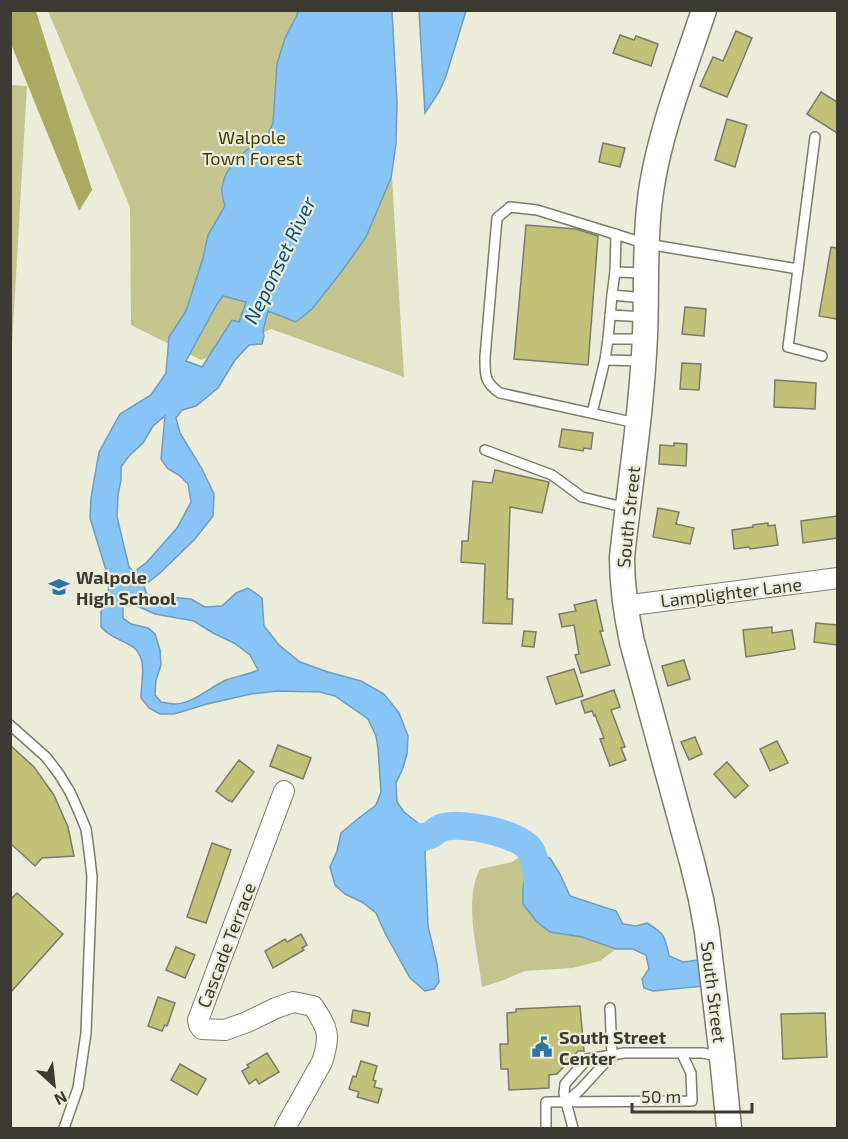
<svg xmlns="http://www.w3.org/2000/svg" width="848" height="1139" viewBox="0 0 848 1139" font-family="'Exo 2',sans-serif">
<rect width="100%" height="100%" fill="#ececdb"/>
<g fill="#c4c48e">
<path d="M48,11H382L404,377L271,329L201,360L131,325L130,207Z"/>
<path d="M11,85L27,86L12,345H10Z"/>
<path d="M530,850L523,888V904L566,935L582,937L616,949L600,961L572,968L525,971L504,980L482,987C478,951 463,902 480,869L512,862Z"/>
</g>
<path fill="#abaa61" d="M10,11H36L92,190L79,211L11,44Z"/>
<g fill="#88c5f7" stroke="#719cbc" stroke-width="1.5" fill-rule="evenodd">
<path d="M298,11H392L397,103L396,144L391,178L366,237L342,271L312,309L296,322L268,311L263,331L264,336L262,344L249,345L235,360L218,388L196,406L182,410L176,418L180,433L202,469L214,494L213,516L195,539L160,573L144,586L147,595L191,599L205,607L222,606L236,593L248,588L262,598L264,626L279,645L300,662L328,672L361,681L384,694L399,713L408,736L407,754L403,768L396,783L397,802L404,812L418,823L425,826L438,822L441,823L442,834L440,837L431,839L425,852L428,926L437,964L439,982L434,989L425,991L410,978L385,933L376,913L362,902L345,894L335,885L330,867L337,851L341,833L359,818L376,805L381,792L378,749L376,736L368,719L335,696L320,692L277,691L251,694L207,704L174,714H160L149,708L141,698C141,680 149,655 130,645C118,638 111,638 101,627V612L108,595L109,580L90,518L91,498L99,452L120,414L151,395L166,373L169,337L186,311L203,258L208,235L225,206C224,201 221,193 222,188C224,168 247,145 265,141L273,123L277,64L285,38L297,15ZM223,296L246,302L239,322L232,320L202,367L186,361L217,304ZM165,416L161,459L168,469L179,475L188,484L191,502L177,528L147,562L134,572L129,567L117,517L118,495L121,480V467L129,456L143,443L153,426ZM123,605L137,606L155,614L194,621L213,633L234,643L250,655L258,670C248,675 236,676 226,680C210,687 194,703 175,704C171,704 166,703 161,702L155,695L156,680L161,665L160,650L155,634L148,628L131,624L123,618Z"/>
<path d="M419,11H466L446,76L439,92L425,113Z"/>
<path d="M530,850L550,858L560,874L570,896L616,911L623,924L636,926L647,923C665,934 665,936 669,956L683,962L698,960L703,986L653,991L644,988L642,979L649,969L646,955L633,949H616L582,937L550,932L537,922L523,904V888Z"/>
</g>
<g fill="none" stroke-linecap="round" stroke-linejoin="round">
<path stroke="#88c5f7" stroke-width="28" d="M405,835C414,837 424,839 432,834C436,831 439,828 444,827C463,822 520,833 531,851C537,861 536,875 539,887"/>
</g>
<g fill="#c1c177" stroke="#7b7b6b" stroke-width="1.5">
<path d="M736,31L752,38L727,97L700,86L713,57L723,61Z"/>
<path d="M620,35L634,40L636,36L658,44L651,66L613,53Z"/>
<path d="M821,92L837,102V133L807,114Z"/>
<path d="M727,119L747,125L735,167L715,160Z"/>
<path d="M603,143L625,148L620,167L599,162Z"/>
<path d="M526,225L576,229L598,236L588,365L514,359Z"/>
<path d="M831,247L837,248V319L819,316Z"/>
<path d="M685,307L706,309L704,336L682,334Z"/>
<path d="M682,363L701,364L699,390L680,389Z"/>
<path d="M775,380L816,383L815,409L774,407Z"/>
<path d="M562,429L593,433L591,449L584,448L583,451L559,447Z"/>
<path d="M674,443L687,444L686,466L659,464L660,445L674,446Z"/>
<path d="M495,470L549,482L542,513L510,507L507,599H513L512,624L483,623L485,564L461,562L462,541H468L473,481L492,483Z"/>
<path d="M658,508L679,512L676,524L694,528L690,544L653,537Z"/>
<path d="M837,516V538L803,543L801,521Z"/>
<path d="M768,523V526L775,525L778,545L750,549L749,547L734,549L732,530L753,527V525Z"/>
<path d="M596,600L603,631H600L610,665L581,673L575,655L579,654L574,625L562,627L559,614L576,611L574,605Z"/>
<path d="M816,623L837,625V645L814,642Z"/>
<path d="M772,627V633L792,630L795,649L746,657L743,630Z"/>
<path d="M524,631L536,632L534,647L522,646Z"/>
<path d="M684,660L690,679L668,686L662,666Z"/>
<path d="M574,669L583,696L556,704L547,677Z"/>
<path d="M614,690L620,707L611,710L625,747L621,748L626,760L610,766L600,739L604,738L595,715L594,716L592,711L585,713L581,701Z"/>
<path d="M695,737L702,754L689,760L681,742Z"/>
<path d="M777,741L788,763L770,771L760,749Z"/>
<path d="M10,745L34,767L54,795L68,827L74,856L42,858L35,866L10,843Z"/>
<path d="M278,745L311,758L303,779L270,766Z"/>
<path d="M239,760L254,772L232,802L230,800L229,801L216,791Z"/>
<path d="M727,762L748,786L735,798L714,774Z"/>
<path d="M212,843L231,850L206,923L187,917Z"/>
<path d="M17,893L63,934L10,993V900Z"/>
<path d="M301,934L307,945L302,948L304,950L273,968L265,951L285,939L287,942Z"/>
<path d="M176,947L195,955L185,978L166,970Z"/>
<path d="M158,997L175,1003L167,1026L165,1025L162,1031L148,1026Z"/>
<path d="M580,1006L584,1051H578L557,1074L549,1075V1088L509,1090L508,1069H501L500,1044H508L507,1013L516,1012V1009Z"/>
<path d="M353,1010L370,1013L368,1026L351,1022Z"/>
<path d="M825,1013L827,1057L783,1059L781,1014Z"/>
<path d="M267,1053L279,1072L259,1084L256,1079L249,1084L242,1071L249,1067L247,1065Z"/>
<path d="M361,1061L377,1066L373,1080L376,1081L374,1087L382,1089L378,1103L357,1097L359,1092L349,1089L353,1076L356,1077Z"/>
<path d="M180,1064L206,1079L197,1095L171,1080Z"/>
</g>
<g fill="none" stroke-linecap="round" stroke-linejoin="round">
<g stroke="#7c7c6c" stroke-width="12">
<g id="service">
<path d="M815,137L788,347L822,356"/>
<path d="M615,272L616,234"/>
<path d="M612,295L615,272L644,273"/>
<path d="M610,315L646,317"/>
<path d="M608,339L612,295L644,298"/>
<path d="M643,361L605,360L608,339H645"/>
<path d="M592,413L605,360"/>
<path d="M636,423L500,393C484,382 485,375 485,357L497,218L510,207L537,210L647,244L798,269"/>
<path d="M485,450L552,475L582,497L627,508"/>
<path d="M10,725L46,757L59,774L70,792L79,812L86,829L89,851L92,877L86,1033L78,1088L64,1128"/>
<path d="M566,1102L564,1093L565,1084L587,1059L612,1055L610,1008"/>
<path d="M546,1128V1102L692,1101L691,1073L682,1054"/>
<path d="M573,1128L566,1102L580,1090L612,1055L624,1053H703L720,1057"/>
</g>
</g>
<g stroke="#7c7c6c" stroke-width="22">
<g id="minor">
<path d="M624,606L838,578"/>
<path d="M284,791L198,1020L199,1025L202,1029L225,1030L247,1022L276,1008L293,1002L313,1006C328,1029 331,1035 322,1062L285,1128"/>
</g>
</g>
<g stroke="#7c7c6c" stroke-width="27">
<path id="tertiary" d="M704,10C685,68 662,125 652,185C644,234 647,285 645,335C642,409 630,483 622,557C622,586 626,614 632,642L692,862L701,899L707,932L722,1057L729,1128"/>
</g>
<use href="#service" stroke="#fff" stroke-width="9"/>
<use href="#minor" stroke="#fff" stroke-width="20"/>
<use href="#tertiary" stroke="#fff" stroke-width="24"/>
</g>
<defs>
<g id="school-bare" transform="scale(1.62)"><path d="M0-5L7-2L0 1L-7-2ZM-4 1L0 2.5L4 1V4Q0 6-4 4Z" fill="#2c75a8" stroke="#ececdb" stroke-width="2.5" paint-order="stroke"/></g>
<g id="civic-bare" transform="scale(1.62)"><path d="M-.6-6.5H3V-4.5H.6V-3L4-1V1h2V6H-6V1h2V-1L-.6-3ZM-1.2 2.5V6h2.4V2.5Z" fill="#2c75a8" stroke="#ececdb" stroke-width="2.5" paint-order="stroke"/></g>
</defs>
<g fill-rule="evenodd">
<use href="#school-bare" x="59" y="587"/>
<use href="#civic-bare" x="542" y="1047"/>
</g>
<g text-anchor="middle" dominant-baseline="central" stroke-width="4.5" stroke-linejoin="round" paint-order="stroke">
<g font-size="18" fill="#403e02" stroke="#ececdb">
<text x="252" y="137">Walpole<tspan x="252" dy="21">Town Forest</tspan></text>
</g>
<g font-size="18" fill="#3b3b34" stroke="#ececdb">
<text transform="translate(628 517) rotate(-84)">South Street</text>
<text transform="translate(731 592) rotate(-7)">Lamplighter Lane</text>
<text transform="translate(226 945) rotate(-69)">Cascade Terrace</text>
<text transform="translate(714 992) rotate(83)">South Street</text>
</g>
<g font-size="18" font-weight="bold" fill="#3b3b34" stroke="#ececdb" text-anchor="start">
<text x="76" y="577">Walpole<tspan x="76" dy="21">High School</tspan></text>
<text x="559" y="1037">South Street<tspan x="559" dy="21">Center</tspan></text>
</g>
<g font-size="20" font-style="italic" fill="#05527f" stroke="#ececdb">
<text transform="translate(279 260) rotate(-64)">Neponset River</text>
</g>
</g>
<rect width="848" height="1139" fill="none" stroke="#3b3b34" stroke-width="24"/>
<g transform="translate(54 1085) rotate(153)" stroke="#ececdb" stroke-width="4.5" paint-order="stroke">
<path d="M0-4.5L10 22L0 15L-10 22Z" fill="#3b3b34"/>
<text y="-9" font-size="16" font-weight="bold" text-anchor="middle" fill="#3b3b34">N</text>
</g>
<path d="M632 1103v9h120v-9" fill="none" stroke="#3b3b34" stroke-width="3"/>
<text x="641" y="1103" font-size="18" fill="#3b3b34" stroke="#ececdb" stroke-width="4.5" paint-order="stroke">50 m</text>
</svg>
